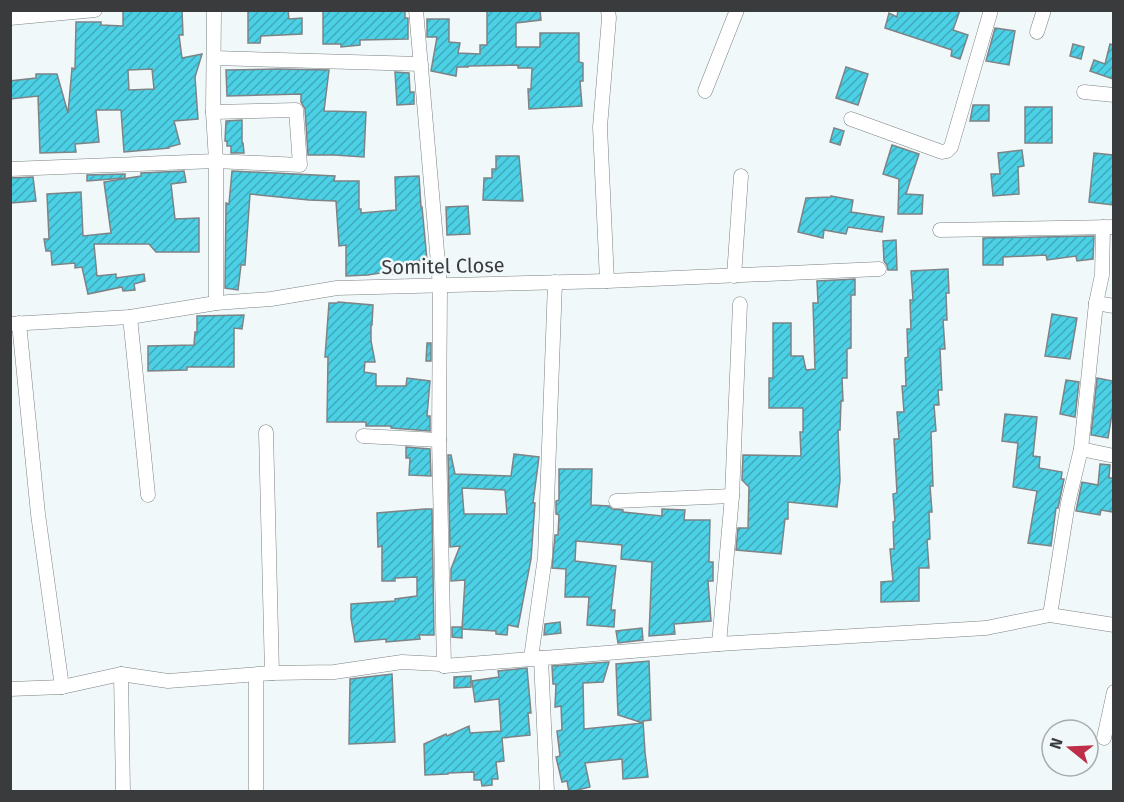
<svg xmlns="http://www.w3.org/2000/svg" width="1124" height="802" viewBox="0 0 1124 802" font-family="'Fira Sans',sans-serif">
<defs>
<pattern id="building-hatch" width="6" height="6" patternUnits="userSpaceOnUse" patternTransform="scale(1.5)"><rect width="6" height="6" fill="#4bd0e5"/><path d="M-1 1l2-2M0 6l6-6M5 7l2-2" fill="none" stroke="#3faabb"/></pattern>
</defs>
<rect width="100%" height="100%" fill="#f1f8f9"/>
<g fill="url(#building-hatch)" stroke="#7e8385" stroke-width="1.5" fill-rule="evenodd">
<path d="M182,10L183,35H179L182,58L202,54L195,77L198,119L174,121L180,144L169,147V148L124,152L121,110H96L99,142L75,144L76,152L40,153L38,96L10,99V81L36,78V74H57L68,113L72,68L75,69L76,22H101V25L123,26V11ZM152,69L154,89L129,90L128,70Z"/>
<path d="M248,10H288L289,19L302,18V34L261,36L260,43H248Z"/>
<path d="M323,10H405V18H408V39L360,40V45L341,47V44H323Z"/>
<path d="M487,10H540L541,20L516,23V47H540V33H579V62L583,63V81H580L582,106L529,109L528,89H531L532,68H518V65L468,66V67H457L456,76L431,71L437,37H427V19H449V42L460,43L458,53L480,54V45H487Z"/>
<path d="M898,10H960L953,30L968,35L960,59L951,56L952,50L885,28L889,13L897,17Z"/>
<path d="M995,28L1015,31L1009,65L986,61Z"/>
<path d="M1073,44L1084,47L1081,59L1070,56Z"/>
<path d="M1110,44L1113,45V79L1090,71L1094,60L1105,64Z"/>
<path d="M846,67L868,74L858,105L836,98Z"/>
<path d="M278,69L329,70L324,111L366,112L364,157L334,155H308L305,109L301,102V94L227,96L226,70Z"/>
<path d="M395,72L409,73L410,92H414V104L397,105Z"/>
<path d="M973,105H989V121H970Z"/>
<rect x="1025" y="107" width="27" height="36"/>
<path d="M242,120V143H243L244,153H231V146H227V141H225L226,121Z"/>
<path d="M834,128L844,131L840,145L830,142Z"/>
<path d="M892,145L919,154L906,194L923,195L922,214H898L899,179L883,174Z"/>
<path d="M1022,150L1024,166L1018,167L1019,194L993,196L991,174H1000L998,153Z"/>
<path d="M1094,153L1113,155V205L1089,202Z"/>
<path d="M496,156H519L523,201L483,200L484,178H492V169H496Z"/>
<path d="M184,171L186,182L171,184L175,219L199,218V252H156L149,244H94L97,276L116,274V278L144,274L145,281L134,284L135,290L123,291L122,287L88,294L82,267L75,268V263L52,265L51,251H46L44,239H49L47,194L81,192L83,236L111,233L104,182L141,176V173Z"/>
<path d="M232,171L335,176L334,181H359V209H361V213L396,210L395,177L419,176L421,207H422L427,260L408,262V270L387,275L386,272L368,275L346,276V245L339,246L336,201L309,200L250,194L245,265H241L238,290L225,288L226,203L229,204Z"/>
<path d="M125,174V178L87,181V175Z"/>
<path d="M33,177L36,201L11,203L10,178Z"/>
<path d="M831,196L853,200L851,212L884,217L882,232L848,227L846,234L824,230L823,238L798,232L806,198L831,197Z"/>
<path d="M468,206L470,234L447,235L446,207Z"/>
<path d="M1094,236L1093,259L1077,261L1076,256L1047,260L1046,255L1003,257V265H983V238Z"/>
<path d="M896,240L897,270H888L887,265L884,261L883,241Z"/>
<path d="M948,269L949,293H946L947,320H943L945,349H940L942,390H938L939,405H934L936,431L931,432L933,486H930L932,512H929L930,539L927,540L929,568H919V601L881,602V582L893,581L890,549H894L893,522L895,521L893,494L897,493L894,439H899L897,412H904L902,386H906L905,358L908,357L907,329H911L910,300H913L911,271Z"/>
<path d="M855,279V295H851V348L847,349V378H842L843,401H841L840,430H838L840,480L837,507L788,502V519H785L781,554L736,550L738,528H748L749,487L742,480L743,455L801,456L800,432H803V408H769V378H773V323H791V356H803L806,370L815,369L813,303H818L817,281Z"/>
<path d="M338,302L373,305L372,325H371V341L375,362H365L364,372L376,374V386H406L407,378L430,381L427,416H430V431L391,428V426H366V422H327L328,357H325L329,303H337Z"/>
<path d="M1052,314L1077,318L1070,359L1045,356Z"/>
<path d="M244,315L242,329L234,328V367H187V370L148,371V346L194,345L195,332H197V316Z"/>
<path d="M427,343H431V361H426Z"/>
<path d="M1097,378L1113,381V408L1108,438L1091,435Z"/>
<path d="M1066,380L1079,382L1075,417L1060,414Z"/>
<path d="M1005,414L1037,417L1033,456L1040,457L1039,468L1062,472L1061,479H1064L1058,508H1056L1051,546L1028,543L1037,491L1013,487L1018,443L1002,441Z"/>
<path d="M406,447L430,449L431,476L409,475L410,458H406Z"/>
<path d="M514,454L539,457L533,503H535L531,559L518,627L508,625L507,635L496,634V631L462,629L465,580L451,581V569L460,546L450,547L448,455H451L455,474L511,476ZM462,488L505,490L507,514H464Z"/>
<path d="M1100,464L1110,465L1109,478H1113V512L1101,510L1100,515L1076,511L1082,482L1098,485Z"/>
<path d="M559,469H592L591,505L609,506L612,509L623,510V512L662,516V509L685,510L684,520H710L709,562H713V581H708L711,621L674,624L675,634L649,636L652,562L621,559L622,545L576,541L575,561L616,566L611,610H615L614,627L587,625L589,597H565L566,569L552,568L555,535H558L559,515L556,514V501L559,500Z"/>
<path d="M425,509H432L434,635H419L420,639L386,642V639L355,642L351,618V604L395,601V599L417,596V577L395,578V581H382V546L378,547L377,513Z"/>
<path d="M560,622L561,633L544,635L545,624Z"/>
<path d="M452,627H462V638L452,637Z"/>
<path d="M642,628L643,640L618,643L616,631Z"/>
<path d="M649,661L651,720L643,721L645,752L648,777L623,779L622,759L585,763L590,787L569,792L567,781L562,782L556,757L560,756L557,731L562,730L561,706L555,707L556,684H553L552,666L609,662L603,682L583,683L584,729L643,723L618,715L616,664Z"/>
<path d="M527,668L531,713H528L530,735L502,738L504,761L496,762L498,779H492V785L482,786L481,780H474V772L448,773V774L425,775L424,744L446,734L447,736L469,726L470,733L501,731L499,699L475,702L472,681L499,677L498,671Z"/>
<path d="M392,674L395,742L349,744L350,679Z"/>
<path d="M471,676V687L454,688V677Z"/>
</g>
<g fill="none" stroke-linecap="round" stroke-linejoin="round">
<g stroke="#7c8283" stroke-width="15">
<g id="minor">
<path d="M214,10L213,112L216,161V303"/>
<path d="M416,10L440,286L439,440L444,666"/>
<path d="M10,18L95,10"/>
<path d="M1037,32L1044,10"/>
<path d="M214,58L421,64"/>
<path d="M705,91L737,10"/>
<path d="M1084,92L1114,95"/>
<path d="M851,119L942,152L947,151L951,147L991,10"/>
<path d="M10,169L216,161L300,165L296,110L213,112"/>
<path d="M940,230L1114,227"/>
<path d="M734,276L741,176"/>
<path d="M607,281L600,127L609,18L608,10"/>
<path d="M1096,303L1114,306"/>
<path d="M130,317L148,495"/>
<path d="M19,323L38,514L62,687"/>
<path d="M10,324L130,317L216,303L271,299L337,288L607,281L879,269"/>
<path d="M266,432L272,673"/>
<path d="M363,436L439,440"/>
<path d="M1081,449L1114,456"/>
<path d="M616,501L732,496"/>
<path d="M1050,615L1068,503L1081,449L1096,303L1102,275L1103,227"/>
<path d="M719,644L732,496L740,304"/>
<path d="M531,658L545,557L555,282"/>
<path d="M541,658L547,792"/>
<path d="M121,674L123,792"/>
<path d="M256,675V792"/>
<path d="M10,689L62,687L121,674L168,681L272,673L334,672L402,662L441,664L444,666L719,644L986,628L1050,615L1114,625"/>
<path d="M1104,738L1114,692"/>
</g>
</g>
<use href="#minor" stroke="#fff" stroke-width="14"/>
</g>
<g text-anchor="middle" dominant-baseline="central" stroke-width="5" stroke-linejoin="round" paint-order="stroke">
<g font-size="20" fill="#393b3c" stroke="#f1f8f9">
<text transform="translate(443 266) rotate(-1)">Somitel Close</text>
</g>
</g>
<rect width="1124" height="802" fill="none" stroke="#393b3c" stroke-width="24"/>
<g transform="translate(1070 748) rotate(288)"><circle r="28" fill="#f1f8f9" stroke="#a7acad" stroke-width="1.5"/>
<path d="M0-4.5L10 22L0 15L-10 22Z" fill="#bf2e49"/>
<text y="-9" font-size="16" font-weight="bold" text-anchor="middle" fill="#393b3c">N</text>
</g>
</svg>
